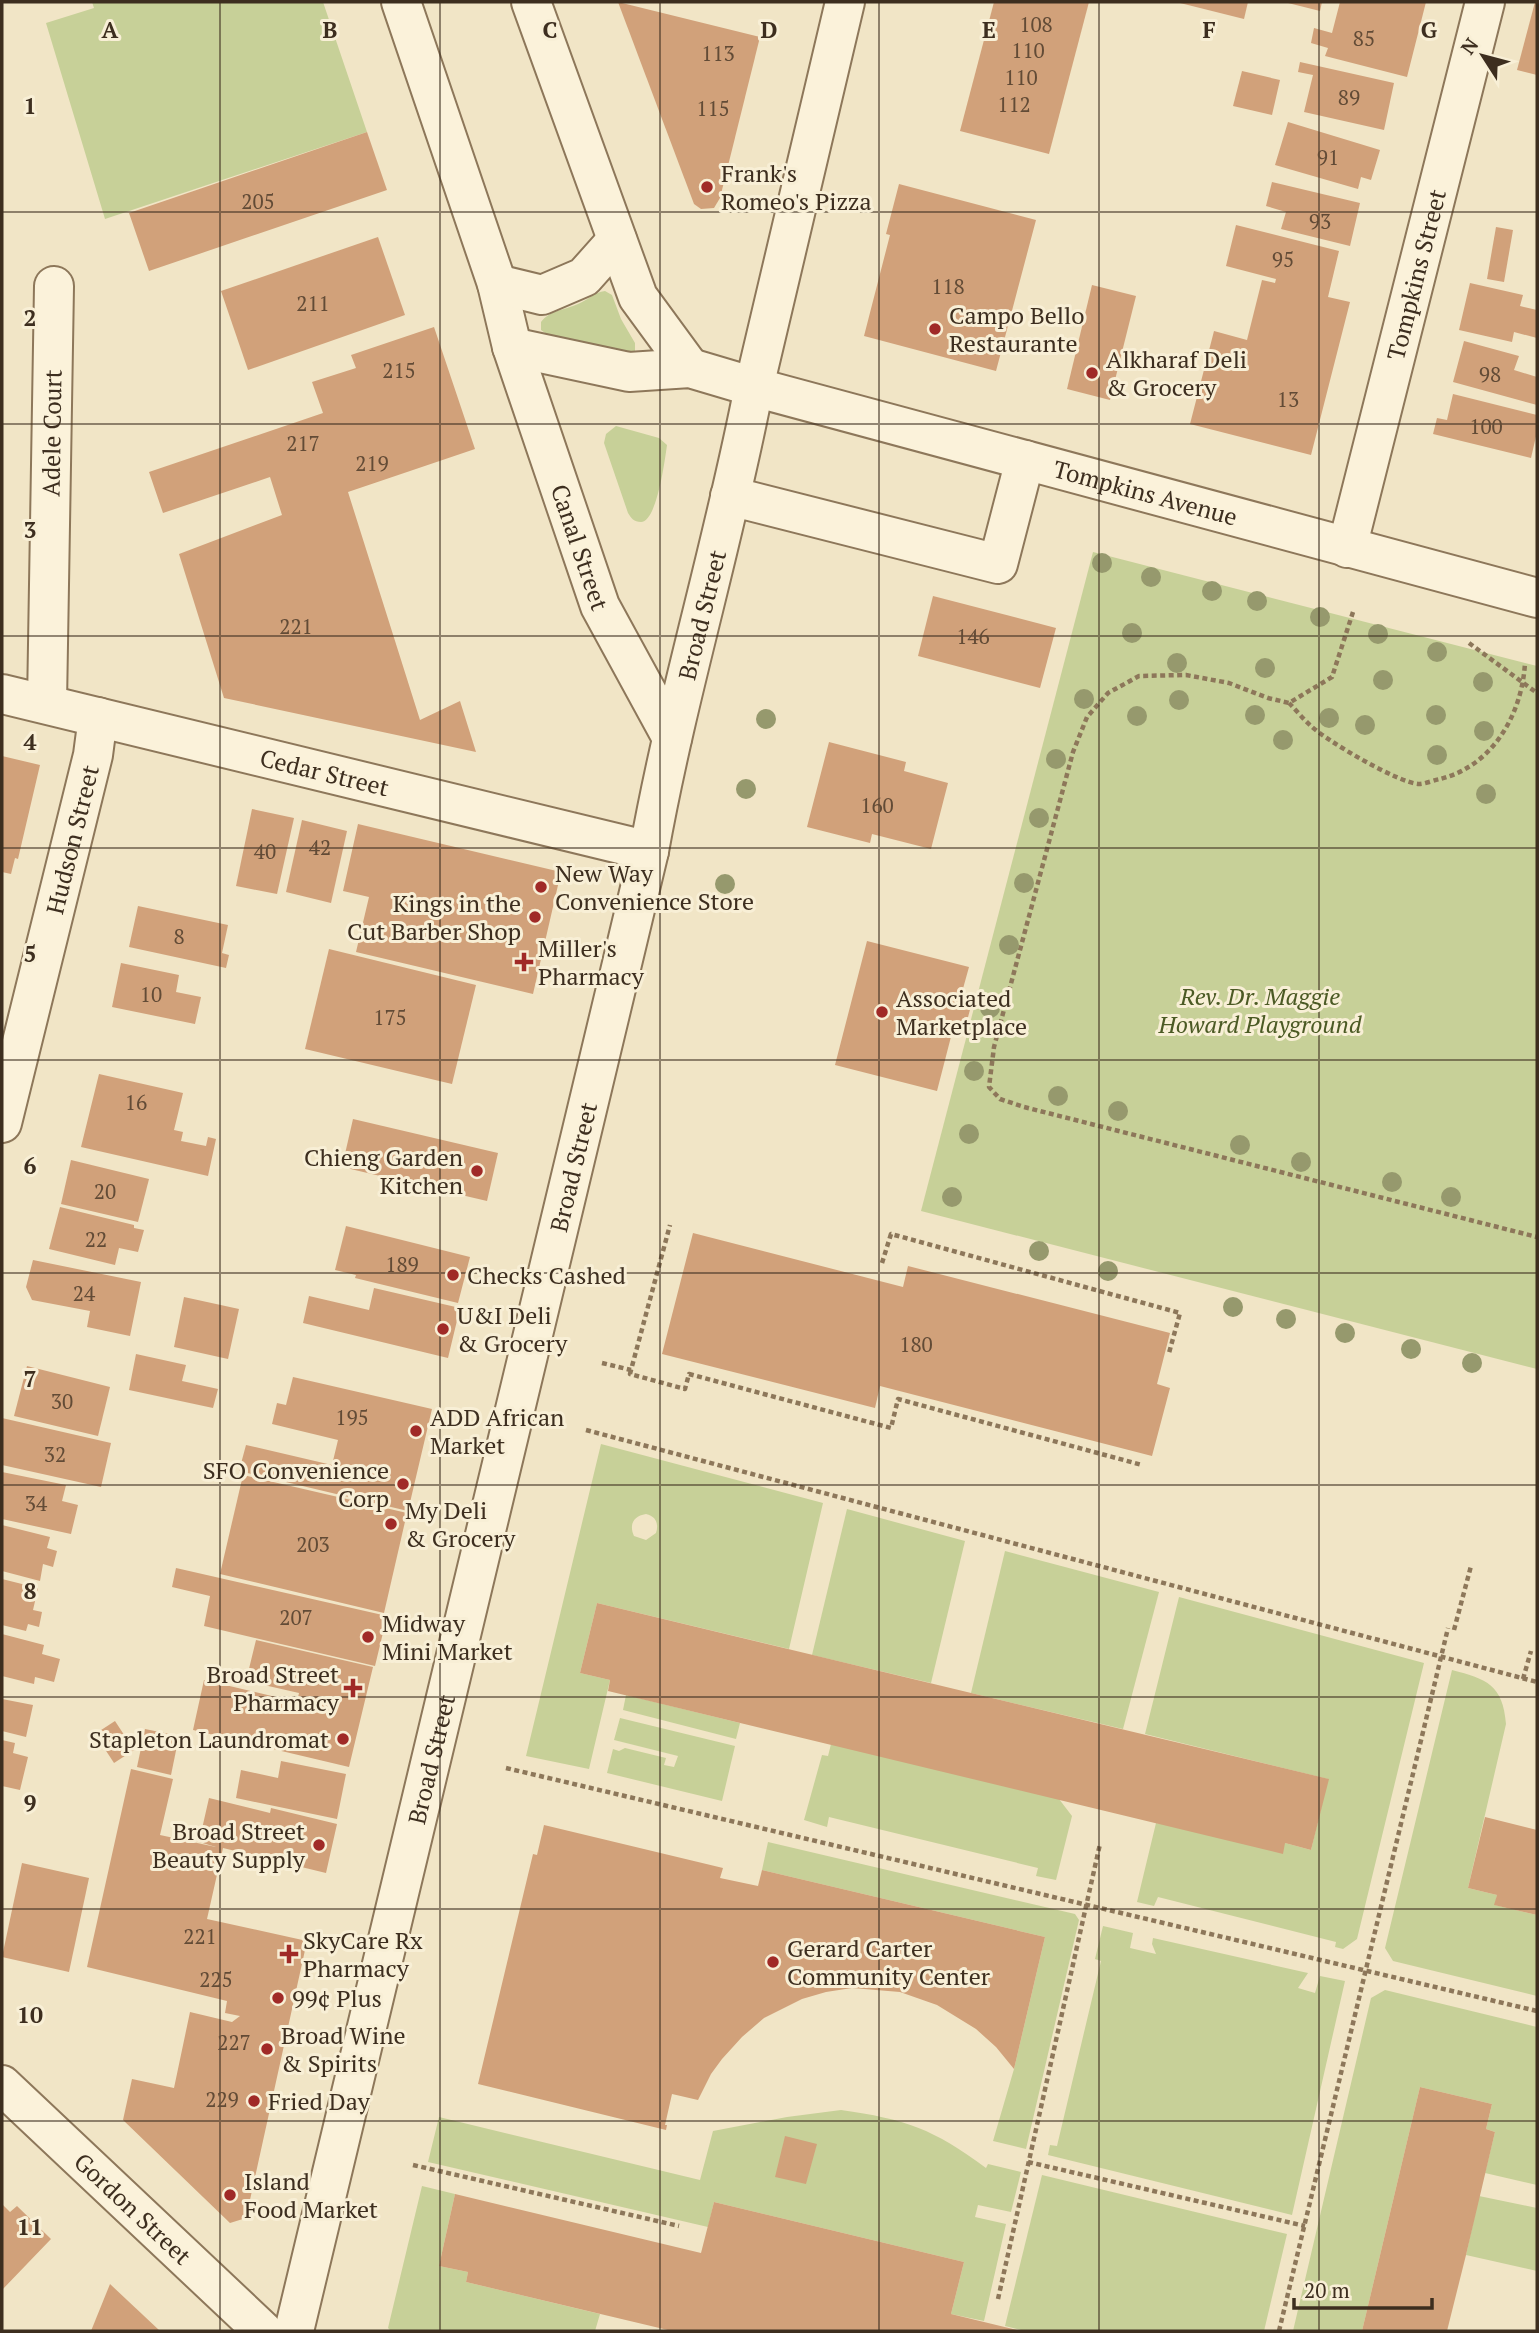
<svg xmlns="http://www.w3.org/2000/svg" width="1539" height="2333" viewBox="0 0 1539 2333" font-family="'PT Serif',serif">
<rect width="100%" height="100%" fill="#f1e5c6"/>
<g fill="#c7d098" fill-rule="evenodd">
<path d="M92,2H323L367,132L105,219L46,23L94,8Z"/>
<path d="M605,291L612,295L621,319L635,343V351L631,355L552,338L541,330V322C550,310 565,310 578,304C588,300 594,292 605,291Z"/>
<path d="M616,426L659,438L667,445C665,459 657,522 641,522C634,522 631,518 628,513L604,443L606,434Z"/>
<path d="M1093,552L1537,666V1369L921,1211Z"/>
<path d="M601,1444L823,1503L789,1649L597,1603L580,1673L610,1680L589,1769L526,1756ZM646,1514C656,1516 659,1524 656,1533L646,1540L634,1536C629,1525 633,1516 646,1514Z"/>
<path d="M847,1509L965,1541L931,1683L812,1655Z"/>
<path d="M1005,1551L1159,1592L1123,1729L971,1693Z"/>
<path d="M1179,1597L1424,1663L1357,1939L1343,1949L1335,1947L1336,1942L1158,1897L1154,1906L1137,1902L1156,1823L1285,1843L1311,1850L1328,1779L1145,1734Z"/>
<path d="M1452,1670C1487,1679 1503,1685 1506,1724L1468,1888L1497,1895L1495,1905L1537,1915V1996L1393,1961L1385,1948Z"/>
<path d="M626,1695L740,1723L736,1739L623,1710Z"/>
<path d="M620,1718L735,1746L722,1801L607,1773L613,1749L619,1751L625,1748L666,1758L664,1765L674,1767L678,1756L614,1740Z"/>
<path d="M831,1744L1059,1799L1072,1816L1056,1880L1036,1876L1038,1868L829,1817L827,1827L804,1820L822,1755L828,1756Z"/>
<path d="M768,1842L1075,1914L1079,1920L1026,2149L993,2141L1014,2069L1045,1937L762,1870Z"/>
<path d="M1103,1926L1133,1933L1130,1948L1156,1954L1152,1944L1153,1938L1308,1973L1298,1988L1315,1993L1320,1976L1345,1981L1292,2215L1048,2155L1050,2145L1057,2146L1101,1961L1095,1959Z"/>
<path d="M1385,1990L1537,2027V2185L1485,2173L1495,2132L1486,2129L1492,2104L1420,2087L1362,2331H1293L1371,1998Z"/>
<path d="M841,2110C905,2119 934,2129 986,2168L988,2164L1021,2172L1011,2212L978,2205L975,2217L1006,2224L984,2321L951,2314L964,2262L714,2202L708,2227L428,2162L439,2117L700,2180L713,2131L787,2117Z"/>
<path d="M1042,2175L1287,2234L1264,2331H1025L1005,2326Z"/>
<path d="M422,2186L455,2194L439,2266L468,2272L466,2282L600,2314L595,2331H391L388,2328Z"/>
<path d="M1479,2196L1537,2208V2271L1466,2255Z"/>
</g>
<g fill="#d1a17a">
<path d="M618,2L760,37L720,198L714,208L701,209L694,204Z"/>
<path d="M994,2H1089L1049,154L960,131Z"/>
<path d="M1176,2H1248L1244,19Z"/>
<path d="M1284,2H1322L1320,11Z"/>
<path d="M1340,2H1426L1407,77L1325,56L1328,48L1311,43L1314,28L1332,33Z"/>
<path d="M1535,2H1537V75L1517,70Z"/>
<path d="M1300,62L1394,83L1384,130L1304,112L1313,75L1298,72Z"/>
<path d="M1242,71L1280,80L1272,115L1233,106Z"/>
<path d="M1288,122L1380,150L1371,180L1361,177L1358,189L1275,165Z"/>
<path d="M367,132L387,190L149,271L129,213Z"/>
<path d="M1272,182L1360,203L1350,246L1281,229L1286,212L1266,206Z"/>
<path d="M899,184L1036,220L996,371L864,336L890,235L886,234Z"/>
<path d="M1236,225L1339,251L1328,297L1350,302L1311,455L1190,424L1214,331L1247,340L1262,280L1275,283L1276,279L1226,266Z"/>
<path d="M1496,227L1513,230L1504,282L1487,279Z"/>
<path d="M378,237L405,315L248,370L221,291Z"/>
<path d="M1470,283L1523,295L1520,306L1537,310V338L1514,332L1512,342L1459,330Z"/>
<path d="M1092,285L1136,296L1110,400L1067,389Z"/>
<path d="M434,327L475,449L348,492L420,720L460,701L476,752L224,698L179,554L282,515L270,477L163,513L149,472L323,413L312,382L356,368L351,355Z"/>
<path d="M1464,341L1519,356L1514,370L1537,377V405L1453,382Z"/>
<path d="M1453,394L1537,415V432L1531,458L1433,434L1437,418L1447,420Z"/>
<path d="M933,596L1056,628L1040,688L918,656Z"/>
<path d="M829,742L906,762L904,771L948,783L931,849L872,834L870,843L807,827Z"/>
<path d="M2,756L40,765L18,859L15,858L11,874L2,872Z"/>
<path d="M252,809L294,818L277,894L236,886Z"/>
<path d="M302,820L347,831L331,903L286,892Z"/>
<path d="M358,824L561,872L533,994L356,952L369,897L343,891Z"/>
<path d="M138,906L228,925L222,953L229,955L226,968L129,947Z"/>
<path d="M867,941L969,967L959,1003L971,1006L964,1032L953,1029L937,1091L835,1065Z"/>
<path d="M329,949L476,985L452,1084L305,1049Z"/>
<path d="M121,963L179,975L176,992L201,997L195,1024L112,1007Z"/>
<path d="M99,1074L183,1093L174,1130L183,1132L181,1141L206,1146L208,1137L216,1139L208,1176L81,1147Z"/>
<path d="M353,1119L498,1153L487,1201L342,1167Z"/>
<path d="M71,1160L149,1179L138,1222L61,1204Z"/>
<path d="M60,1207L134,1225V1228L144,1230L138,1252L119,1248L115,1265L49,1249Z"/>
<path d="M346,1226L470,1257L458,1303L355,1278L356,1275L335,1270Z"/>
<path d="M693,1233L903,1287L908,1266L1170,1333L1157,1384L1170,1388L1152,1456L880,1386L875,1408L662,1354Z"/>
<path d="M33,1260L141,1282L130,1336L87,1327L90,1311L32,1300L26,1287Z"/>
<path d="M374,1288L460,1308L448,1358L303,1323L309,1296L369,1310Z"/>
<path d="M184,1297L239,1309L228,1359L174,1347Z"/>
<path d="M136,1354L186,1365L182,1381L218,1389L213,1408L129,1390Z"/>
<path d="M27,1366L110,1387L98,1436L14,1416Z"/>
<path d="M293,1377L432,1409L408,1511L239,1471L246,1445L332,1465L338,1440L272,1424L277,1403L286,1405Z"/>
<path d="M2,1418L111,1443L101,1487L2,1465Z"/>
<path d="M2,1472L66,1485L62,1501L78,1505L71,1534L2,1519Z"/>
<path d="M243,1475L407,1513L384,1613L220,1574Z"/>
<path d="M2,1525L50,1537L47,1548L57,1551L53,1567L43,1564L40,1581L2,1571Z"/>
<path d="M176,1568L387,1616L375,1666L204,1626L210,1596L172,1587Z"/>
<path d="M2,1579L38,1588L33,1610L42,1612L39,1627L28,1624L26,1631L2,1625Z"/>
<path d="M597,1603L1329,1779L1311,1850L1285,1843L1283,1854L608,1691L610,1680L580,1673Z"/>
<path d="M2,1634L44,1645L42,1654L60,1659L54,1682L35,1677L34,1684L2,1676Z"/>
<path d="M256,1640L373,1667L349,1767L193,1730L204,1680L297,1702L299,1693L246,1681Z"/>
<path d="M2,1699L33,1705L26,1737L2,1731Z"/>
<path d="M115,1721L134,1750L114,1763L95,1734Z"/>
<path d="M145,1729L179,1736L171,1775L137,1767Z"/>
<path d="M2,1740L15,1743L13,1753L28,1757L20,1790L2,1786Z"/>
<path d="M281,1761L346,1774L337,1819L236,1798L241,1770L278,1778Z"/>
<path d="M131,1769L173,1779L160,1835L216,1847L199,1842L209,1798L270,1813L271,1808L337,1824L326,1873L223,1848L207,1919L307,1941L246,2218L230,2223L123,2120L132,2079L174,2088L190,2012L232,2022L240,2016L225,2013L227,2001L87,1967Z"/>
<path d="M1485,1817L1537,1830V1915L1494,1905L1497,1895L1468,1888Z"/>
<path d="M544,1825L723,1868L720,1878L758,1886L762,1870L1045,1937L1014,2069L996,2047L976,2029L937,2005L900,1992L852,1988L826,1992L802,1999L764,2018L742,2037L722,2059L711,2074L698,2100L672,2094L665,2125H667L666,2130L478,2084L533,1854L537,1855Z"/>
<path d="M22,1863L89,1878L69,1972L2,1957Z"/>
<path d="M1420,2087L1492,2104L1486,2129L1495,2132L1466,2255L1447,2331H1362Z"/>
<path d="M785,2136L817,2144L806,2184L775,2177Z"/>
<path d="M455,2194L701,2253L714,2202L964,2262L951,2314L1021,2331H672L466,2282L468,2272L439,2266Z"/>
<path d="M2,2204L10,2212L17,2206L51,2239L2,2290Z"/>
<path d="M110,2284L160,2331H91Z"/>
</g>
<g fill="none" stroke-linecap="round" stroke-linejoin="round">
<g stroke="#8d775a" stroke-width="42">
<g id="minor">
<path id="s1" d="M401,2L497,284L512,347L600,606L672,738"/>
<path d="M531,2L638,297L690,368"/>
<path d="M497,284L542,295L584,277L617,240"/>
<path id="s2" d="M512,347L629,372L690,368L754,387L1537,598"/>
<path d="M730,496L998,564L1025,460"/>
<path id="s3" d="M1347,548L1485,2"/>
<path id="s4" d="M2,694L649,851"/>
<path id="s5" d="M47,704L54,286"/>
<path id="s6" d="M2,1123L93,755L98,717"/>
<path id="s7" d="M2,2085L263,2331"/>
<path id="s8" d="M294,2331L649,851C677,695 724,543 754,387L845,2"/>
</g>
</g>
<g stroke="#8d775a" stroke-width="4.5" stroke-dasharray="5 3.5" stroke-linecap="butt">
<path d="M1353,612L1332,677L1289,703L1268,698L1229,683L1186,675L1139,676L1108,693L1087,717L1073,752L994,1047L989,1087L1000,1099L1024,1107L1537,1237"/>
<path d="M1469,643L1537,693"/>
<path d="M1289,703C1296,710 1303,719 1311,726C1327,741 1398,783 1419,784C1425,784 1434,780 1440,779C1493,766 1522,714 1525,663"/>
<path d="M882,1263L891,1234L1180,1313L1169,1353"/>
<path d="M602,1363L631,1370L670,1225"/>
<path d="M631,1370L630,1374L685,1389L689,1374L891,1428L898,1399L1142,1465"/>
<path d="M586,1430L1537,1682"/>
<path d="M1454,1630L1471,1566"/>
<path d="M1523,1679L1531,1651"/>
<path d="M506,1768L1537,2011"/>
<path d="M1028,2162L1305,2226"/>
<path d="M413,2165L679,2226"/>
<path d="M998,2299L1100,1844"/>
<path d="M1279,2331L1448,1628"/>
</g>
<use href="#minor" stroke="#fbf2da" stroke-width="38"/>
</g>
<g fill="#96996d">
<circle cx="1102" cy="563" r="10"/>
<circle cx="1151" cy="577" r="10"/>
<circle cx="1212" cy="591" r="10"/>
<circle cx="1257" cy="601" r="10"/>
<circle cx="1320" cy="617" r="10"/>
<circle cx="1132" cy="633" r="10"/>
<circle cx="1378" cy="634" r="10"/>
<circle cx="1437" cy="652" r="10"/>
<circle cx="1177" cy="663" r="10"/>
<circle cx="1265" cy="668" r="10"/>
<circle cx="1383" cy="680" r="10"/>
<circle cx="1483" cy="682" r="10"/>
<circle cx="1084" cy="699" r="10"/>
<circle cx="1179" cy="700" r="10"/>
<circle cx="1255" cy="715" r="10"/>
<circle cx="1436" cy="715" r="10"/>
<circle cx="1137" cy="716" r="10"/>
<circle cx="1329" cy="718" r="10"/>
<circle cx="766" cy="719" r="10"/>
<circle cx="1365" cy="725" r="10"/>
<circle cx="1484" cy="731" r="10"/>
<circle cx="1283" cy="740" r="10"/>
<circle cx="1437" cy="755" r="10"/>
<circle cx="1056" cy="759" r="10"/>
<circle cx="746" cy="789" r="10"/>
<circle cx="1486" cy="794" r="10"/>
<circle cx="1039" cy="818" r="10"/>
<circle cx="1024" cy="883" r="10"/>
<circle cx="725" cy="884" r="10"/>
<circle cx="1009" cy="945" r="10"/>
<circle cx="990" cy="1008" r="10"/>
<circle cx="974" cy="1071" r="10"/>
<circle cx="1058" cy="1096" r="10"/>
<circle cx="1118" cy="1111" r="10"/>
<circle cx="969" cy="1134" r="10"/>
<circle cx="1240" cy="1145" r="10"/>
<circle cx="1301" cy="1162" r="10"/>
<circle cx="1392" cy="1182" r="10"/>
<circle cx="952" cy="1197" r="10"/>
<circle cx="1451" cy="1197" r="10"/>
<circle cx="1039" cy="1251" r="10"/>
<circle cx="1108" cy="1271" r="10"/>
<circle cx="1233" cy="1307" r="10"/>
<circle cx="1286" cy="1319" r="10"/>
<circle cx="1345" cy="1333" r="10"/>
<circle cx="1411" cy="1349" r="10"/>
<circle cx="1472" cy="1363" r="10"/>
</g>
<path fill="none" stroke="#3d2e1f" stroke-width="2" stroke-opacity="0.55" d="M220,2V2331M440,2V2331M660,2V2331M879,2V2331M1099,2V2331M1319,2V2331M2,212H1537M2,424H1537M2,636H1537M2,848H1537M2,1060H1537M2,1273H1537M2,1485H1537M2,1697H1537M2,1909H1537M2,2121H1537"/>
<g fill="#a02a27" stroke="#f8efd6" stroke-width="2.5">
<circle cx="707" cy="187" r="7"/>
<circle cx="935" cy="329" r="7"/>
<circle cx="1092" cy="373" r="7"/>
<circle cx="541" cy="887" r="7"/>
<circle cx="535" cy="917" r="7"/>
<path d="M520.5 951.5h7v7h7v7h-7v7h-7v-7h-7v-7h7z"/>
<circle cx="882" cy="1012" r="7"/>
<circle cx="477" cy="1171" r="7"/>
<circle cx="453" cy="1275" r="7"/>
<circle cx="443" cy="1329" r="7"/>
<circle cx="416" cy="1431" r="7"/>
<circle cx="403" cy="1484" r="7"/>
<circle cx="391" cy="1524" r="7"/>
<circle cx="368" cy="1637" r="7"/>
<path d="M349.5 1677.5h7v7h7v7h-7v7h-7v-7h-7v-7h7z"/>
<circle cx="343" cy="1739" r="7"/>
<circle cx="319" cy="1845" r="7"/>
<path d="M285.5 1943.5h7v7h7v7h-7v7h-7v-7h-7v-7h7z"/>
<circle cx="773" cy="1962" r="7"/>
<circle cx="278" cy="1998" r="7"/>
<circle cx="267" cy="2049" r="7"/>
<circle cx="254" cy="2101" r="7"/>
<circle cx="230" cy="2195" r="7"/>
</g>
<g text-anchor="middle" dominant-baseline="central" stroke-width="6" stroke-linejoin="round" paint-order="stroke">
<g font-size="21" fill="#624b36">
<text x="1036" y="24">108</text>
<text x="1364" y="38">85</text>
<text x="1028" y="50">110</text>
<text x="718" y="53">113</text>
<text x="1021" y="77">110</text>
<text x="1349" y="97">89</text>
<text x="1014" y="104">112</text>
<text x="713" y="108">115</text>
<text x="1328" y="157">91</text>
<text x="258" y="201">205</text>
<text x="1320" y="221">93</text>
<text x="1283" y="259">95</text>
<text x="948" y="286">118</text>
<text x="313" y="303">211</text>
<text x="399" y="370">215</text>
<text x="1490" y="374">98</text>
<text x="1288" y="399">13</text>
<text x="1486" y="426">100</text>
<text x="303" y="443">217</text>
<text x="372" y="463">219</text>
<text x="296" y="626">221</text>
<text x="973" y="636">146</text>
<text x="877" y="805">160</text>
<text x="320" y="847">42</text>
<text x="265" y="851">40</text>
<text x="179" y="936">8</text>
<text x="151" y="994">10</text>
<text x="390" y="1017">175</text>
<text x="136" y="1102">16</text>
<text x="105" y="1191">20</text>
<text x="96" y="1239">22</text>
<text x="402" y="1264">189</text>
<text x="84" y="1293">24</text>
<text x="916" y="1344">180</text>
<text x="62" y="1401">30</text>
<text x="352" y="1417">195</text>
<text x="55" y="1454">32</text>
<text x="36" y="1503">34</text>
<text x="313" y="1544">203</text>
<text x="296" y="1617">207</text>
<text x="200" y="1936">221</text>
<text x="216" y="1979">225</text>
<text x="234" y="2042">227</text>
<text x="222" y="2099">229</text>
</g>
<g font-size="24" fill="#3d2e1f" stroke="#f8efd6" text-anchor="start">
<text x="721" y="173">Frank's<tspan x="721" dy="28">Romeo's Pizza</tspan></text>
<text x="949" y="315">Campo Bello<tspan x="949" dy="28">Restaurante</tspan></text>
<text x="1106" y="359">Alkharaf Deli<tspan x="1106" dy="28">&amp; Grocery</tspan></text>
<text x="555" y="873">New Way<tspan x="555" dy="28">Convenience Store</tspan></text>
<text x="521" y="903" text-anchor="end">Kings in the<tspan x="521" dy="28">Cut Barber Shop</tspan></text>
<text x="538" y="948">Miller's<tspan x="538" dy="28">Pharmacy</tspan></text>
<text x="896" y="998">Associated<tspan x="896" dy="28">Marketplace</tspan></text>
<text x="463" y="1157" text-anchor="end">Chieng Garden<tspan x="463" dy="28">Kitchen</tspan></text>
<text x="467" y="1275">Checks Cashed</text>
<text x="457" y="1315">U&amp;I Deli<tspan x="457" dy="28">&amp; Grocery</tspan></text>
<text x="430" y="1417">ADD African<tspan x="430" dy="28">Market</tspan></text>
<text x="389" y="1470" text-anchor="end">SFO Convenience<tspan x="389" dy="28">Corp</tspan></text>
<text x="405" y="1510">My Deli<tspan x="405" dy="28">&amp; Grocery</tspan></text>
<text x="382" y="1623">Midway<tspan x="382" dy="28">Mini Market</tspan></text>
<text x="339" y="1674" text-anchor="end">Broad Street<tspan x="339" dy="28">Pharmacy</tspan></text>
<text x="329" y="1739" text-anchor="end">Stapleton Laundromat</text>
<text x="305" y="1831" text-anchor="end">Broad Street<tspan x="305" dy="28">Beauty Supply</tspan></text>
<text x="303" y="1940">SkyCare Rx<tspan x="303" dy="28">Pharmacy</tspan></text>
<text x="787" y="1948">Gerard Carter<tspan x="787" dy="28">Community Center</tspan></text>
<text x="292" y="1998">99¢ Plus</text>
<text x="281" y="2035">Broad Wine<tspan x="281" dy="28">&amp; Spirits</tspan></text>
<text x="268" y="2101">Fried Day</text>
<text x="244" y="2181">Island<tspan x="244" dy="28">Food Market</tspan></text>
</g>
<g font-size="24" fill="#3d2e1f" stroke="#f8efd6">
<text stroke="none"><textPath href="#s3" startOffset="282">Tompkins Street</textPath></text>
<text stroke="none"><textPath href="#s5" startOffset="271">Adele Court</textPath></text>
<text stroke="none"><textPath href="#s2" startOffset="653">Tompkins Avenue</textPath></text>
<text stroke="none"><textPath href="#s1" startOffset="574">Canal Street</textPath></text>
<text stroke="none"><textPath href="#s8" startOffset="1764">Broad Street</textPath></text>
<text stroke="none"><textPath href="#s4" startOffset="332">Cedar Street</textPath></text>
<text stroke="none"><textPath href="#s6" startOffset="292">Hudson Street</textPath></text>
<text stroke="none"><textPath href="#s8" startOffset="1197">Broad Street</textPath></text>
<text stroke="none"><textPath href="#s8" startOffset="588">Broad Street</textPath></text>
<text stroke="none"><textPath href="#s7" startOffset="180">Gordon Street</textPath></text>
</g>
<g font-size="24" font-style="italic" fill="#4b5a24" stroke="#f8efd6">
<text x="1260" y="996">Rev. Dr. Maggie<tspan x="1260" dy="28">Howard Playground</tspan></text>
</g>
</g>
<g font-size="23" text-anchor="middle" font-weight="bold" fill="#3d2e1f" stroke="#f8efd6" stroke-width="6" stroke-linejoin="round" paint-order="stroke">
<text x="110" y="38">A</text>
<text x="330" y="38">B</text>
<text x="550" y="38">C</text>
<text x="769" y="38">D</text>
<text x="989" y="38">E</text>
<text x="1209" y="38">F</text>
<text x="1429" y="38">G</text>
<text x="30" y="114">1</text>
<text x="30" y="326">2</text>
<text x="30" y="538">3</text>
<text x="30" y="750">4</text>
<text x="30" y="962">5</text>
<text x="30" y="1174">6</text>
<text x="30" y="1387">7</text>
<text x="30" y="1599">8</text>
<text x="30" y="1811">9</text>
<text x="30" y="2023">10</text>
<text x="30" y="2235">11</text>
</g>
<rect width="1539" height="2333" fill="none" stroke="#3d2e1f" stroke-width="7"/>
<g transform="translate(1483 56) rotate(306)" stroke="#f8efd6" stroke-width="5" paint-order="stroke">
<path d="M0-5L12 26L0 18L-12 26Z" fill="#3d2e1f"/>
<text y="-10" font-size="19" font-weight="bold" text-anchor="middle" fill="#3d2e1f">N</text>
</g>
<path d="M1294 2298v10h138v-10" fill="none" stroke="#3d2e1f" stroke-width="3.5"/>
<text x="1304" y="2298" font-size="21" fill="#3d2e1f" stroke="#f8efd6" stroke-width="5" paint-order="stroke">20 m</text>
</svg>
